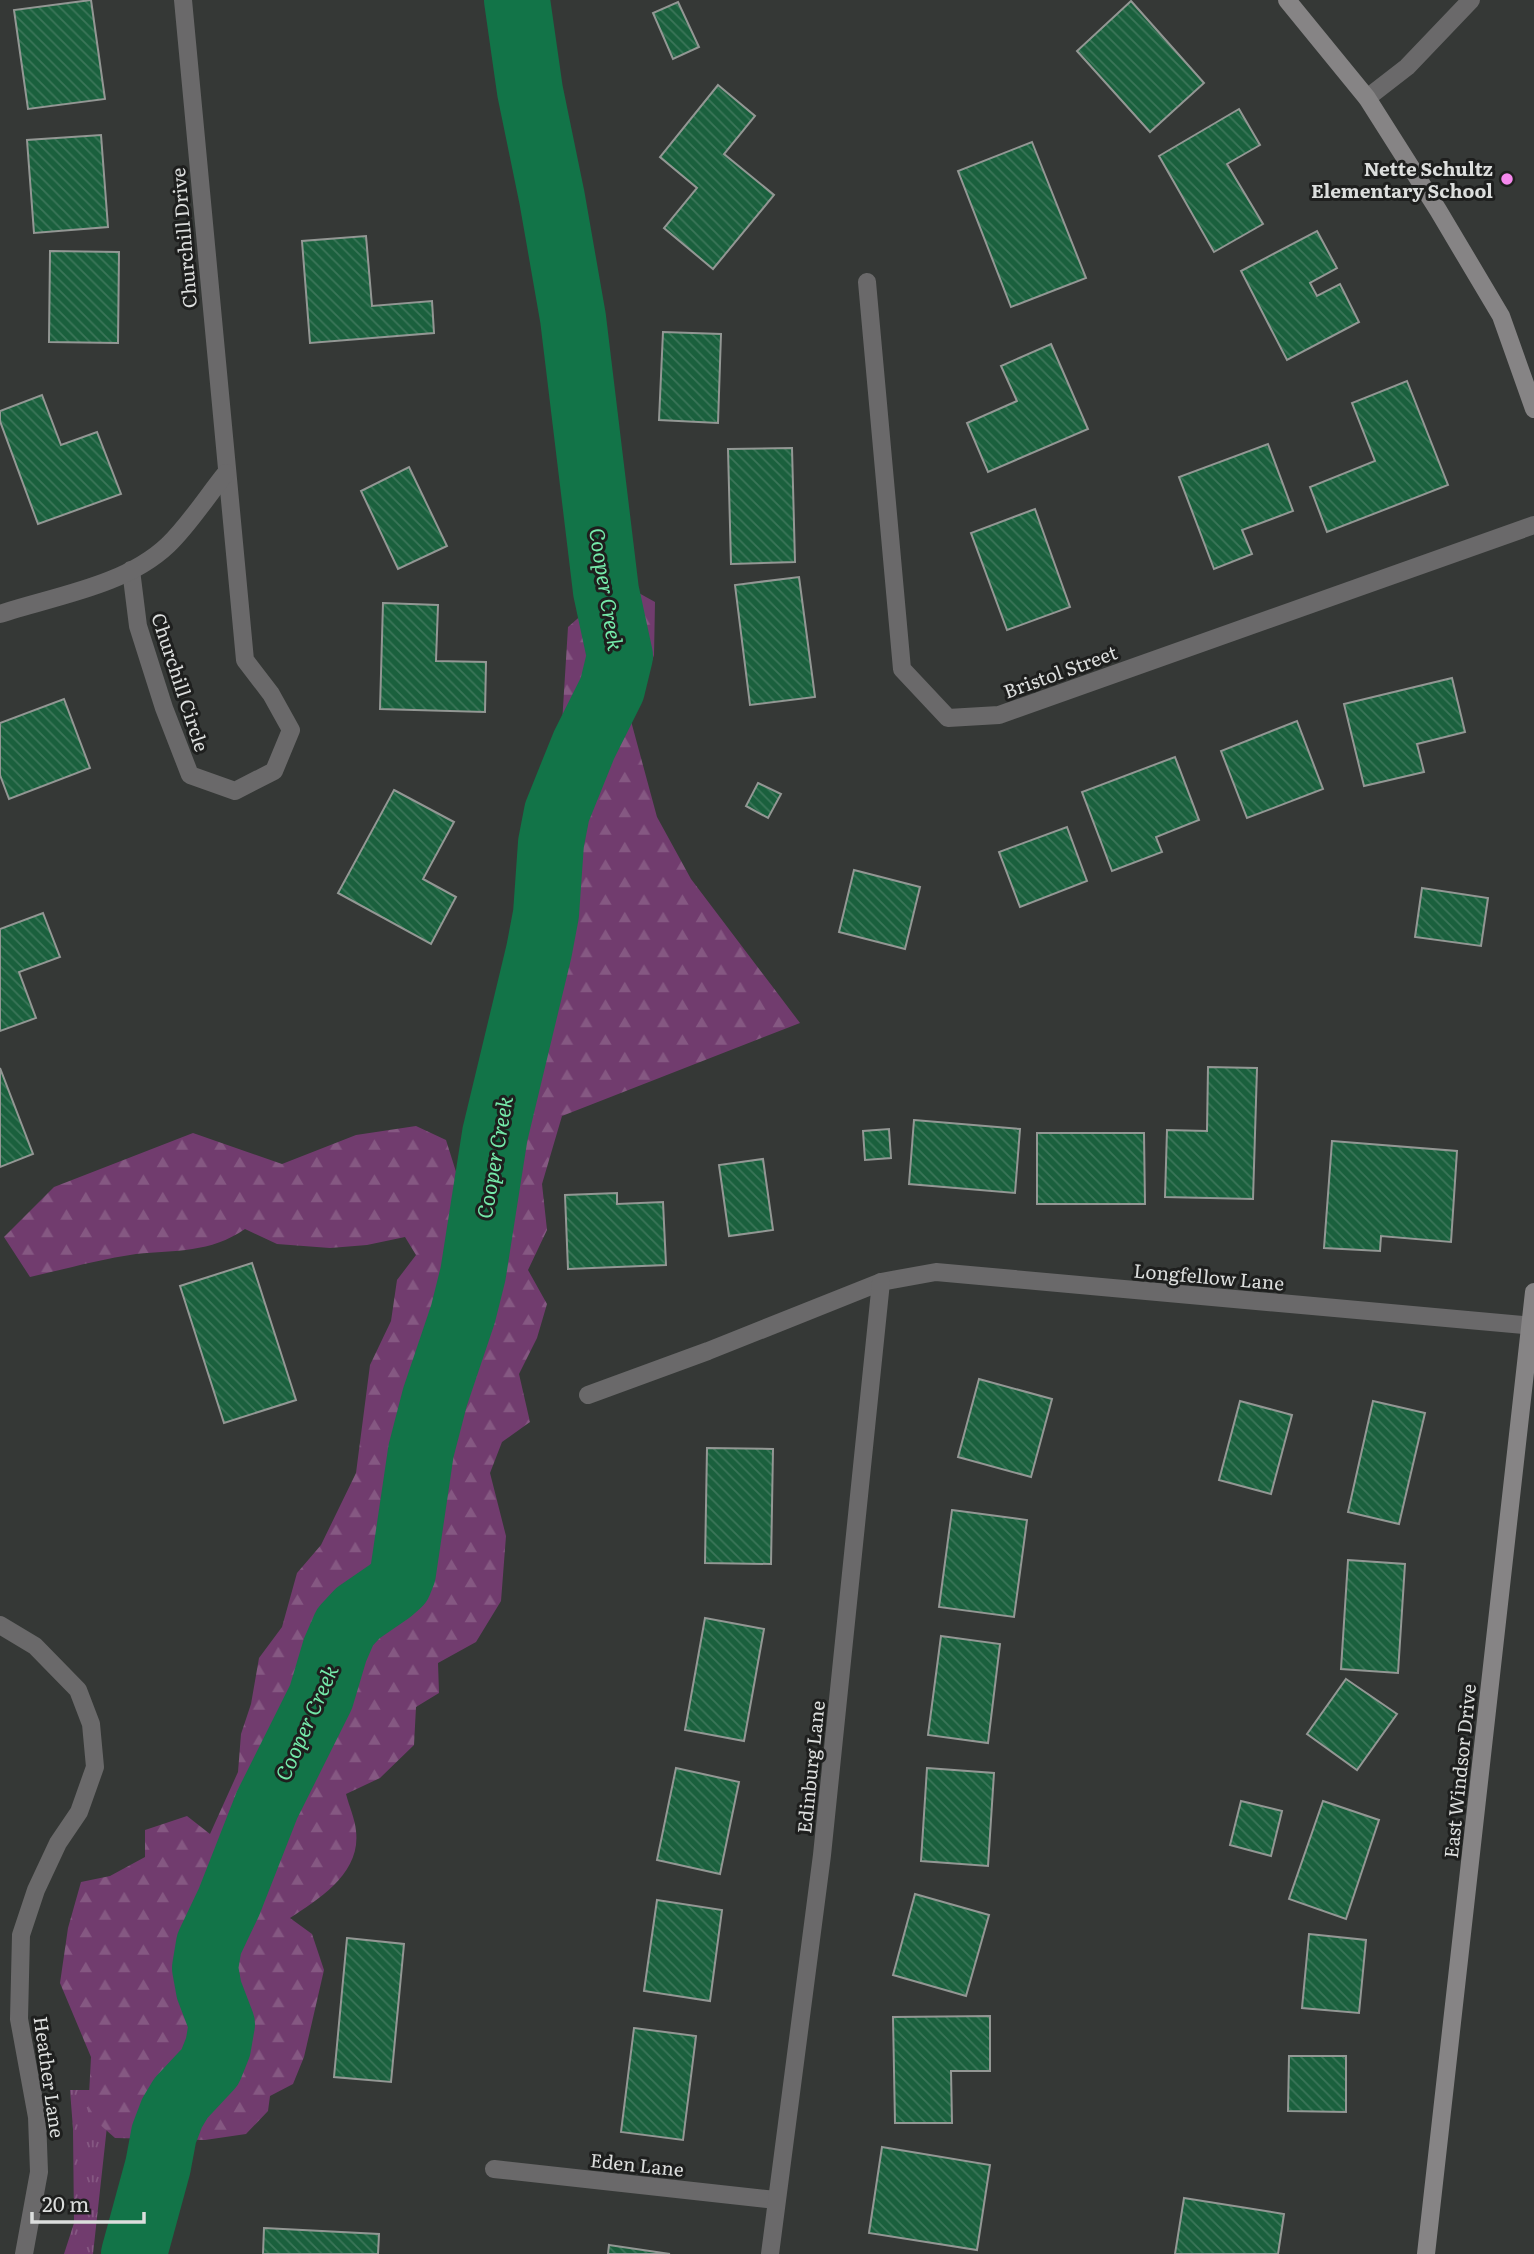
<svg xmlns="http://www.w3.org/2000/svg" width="1534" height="2254" viewBox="0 0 1534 2254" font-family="Literata,serif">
<defs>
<pattern id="grass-tufts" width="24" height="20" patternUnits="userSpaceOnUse" patternTransform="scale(1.75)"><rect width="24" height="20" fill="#713c6e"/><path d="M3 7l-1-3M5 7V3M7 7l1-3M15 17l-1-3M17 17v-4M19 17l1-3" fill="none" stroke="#855882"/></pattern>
<pattern id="forest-firs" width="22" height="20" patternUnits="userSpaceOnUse" patternTransform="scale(1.75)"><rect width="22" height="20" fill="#713c6e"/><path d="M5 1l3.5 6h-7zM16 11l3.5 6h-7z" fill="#855882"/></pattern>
<pattern id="building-back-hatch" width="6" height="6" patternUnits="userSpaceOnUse" patternTransform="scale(1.75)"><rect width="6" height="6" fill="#1a603d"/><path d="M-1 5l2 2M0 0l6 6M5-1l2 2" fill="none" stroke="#3b7659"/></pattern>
</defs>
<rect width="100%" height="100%" fill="#353836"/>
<path fill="url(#grass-tufts)" d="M70,2090H111L93,2254H64L74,2223L73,2129Z"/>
<path fill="url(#forest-firs)" d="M619,582L655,602L654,655L631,721L657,817L691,879L800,1023L562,1116L542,1184L547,1230L528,1270L547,1304L537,1338L519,1374L530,1422L502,1442L490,1473L506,1536L501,1601L476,1642L438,1663L439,1693L416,1707L414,1745L380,1778L346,1794C349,1806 355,1819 356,1831C361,1873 320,1898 290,1918L312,1934L324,1970L304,2057L293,2084L270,2096L268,2111L246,2134L205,2140L115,2138L88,2114L91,2057L60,1983L68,1928L81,1882L110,1876L145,1857V1830L187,1816L210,1834L238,1772L241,1734L251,1704L259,1658L282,1627L297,1573L321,1545L356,1473L370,1365L391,1321L397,1280L416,1255L405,1237L367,1245L330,1248L277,1244L245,1229C210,1253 176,1250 136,1254C101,1259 65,1269 30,1277L4,1237L54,1187L193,1133L282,1164L356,1135L416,1126L446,1140L457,1175L495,1194L496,1162L516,1067L534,1000L559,927L567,875L587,805L560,756L568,627Z"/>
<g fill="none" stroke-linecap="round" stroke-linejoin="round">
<path stroke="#127448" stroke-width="66" d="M134,2254L158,2166L164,2134L172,2113L181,2098L210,2067L218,2047L222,2024L209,1990L205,1968L209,1944L229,1902L267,1805L321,1697L335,1650L345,1627L358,1613L390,1591L399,1583L403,1573L421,1451L435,1397L463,1314L473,1274L495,1134L539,951L546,914L551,843L557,812L584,745L612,689L620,656L606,591L573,318L552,198L530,91L517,0"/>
</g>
<g fill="url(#building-back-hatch)" stroke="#939794" stroke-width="2">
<path d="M91,0L105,99L28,109L14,10Z"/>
<path d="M1131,1L1204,83L1150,132L1077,51Z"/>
<path d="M678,2L699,47L673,59L653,13Z"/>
<path d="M718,85L755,116L724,154L774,195L713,269L664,228L697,188L660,157Z"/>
<path d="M1239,109L1260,145L1227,164L1263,224L1214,252L1159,156Z"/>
<path d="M101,135L108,227L34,233L27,140Z"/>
<path d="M1032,142L1086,278L1011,307L958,171Z"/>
<path d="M1317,231L1337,268L1310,283L1317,296L1340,284L1359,322L1287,360L1241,271Z"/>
<path d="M366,236L372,306L432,301L434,333L310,343L302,241Z"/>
<path d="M50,251L119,252L118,343L49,342Z"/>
<path d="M663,332L721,334L718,423L659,420Z"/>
<path d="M1051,344L1088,429L988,472L967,423L1017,401L1001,366Z"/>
<path d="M1407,381L1448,485L1327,532L1310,487L1375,461L1352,403Z"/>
<path d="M42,395L61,445L97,432L121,494L38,524L0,421V411Z"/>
<path d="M1268,444L1293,511L1242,530L1252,554L1214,569L1179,477Z"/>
<path d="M792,448L795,562L731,564L728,449Z"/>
<path d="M409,467L447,546L398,569L361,491Z"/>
<path d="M1035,509L1070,607L1007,630L971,533Z"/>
<path d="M799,577L815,697L750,705L735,585Z"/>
<path d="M383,603L438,605L436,661L486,662L485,712L380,709Z"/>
<path d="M1452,678L1465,732L1417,744L1424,772L1364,786L1344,704Z"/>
<path d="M64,699L90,768L9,799L0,775V723Z"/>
<path d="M1297,721L1323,789L1247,818L1221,751Z"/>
<path d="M1175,757L1199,820L1156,837L1162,852L1112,871L1082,792Z"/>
<path d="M758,783L781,794L768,818L746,806Z"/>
<path d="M394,790L454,822L423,879L456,897L431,944L338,893Z"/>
<path d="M1067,827L1087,881L1020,907L999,852Z"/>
<path d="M854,870L920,887L905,949L839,932Z"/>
<path d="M1422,888L1488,898L1481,946L1415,937Z"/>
<path d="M43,913L60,957L19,972L36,1018L0,1031V929Z"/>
<path d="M1208,1067L1257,1068L1253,1199L1165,1197L1167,1130L1207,1131Z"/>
<path d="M0,1068L33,1154L0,1167Z"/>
<path d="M914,1120L1020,1129L1015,1193L909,1184Z"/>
<path d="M889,1129L891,1158L865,1160L863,1131Z"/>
<path d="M1037,1133H1144L1145,1204H1037Z"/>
<path d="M1332,1141L1457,1151L1451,1242L1381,1236L1380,1251L1324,1248Z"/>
<path d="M763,1159L773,1230L729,1236L719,1165Z"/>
<path d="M617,1193V1204L663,1202L666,1265L568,1269L565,1195Z"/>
<path d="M252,1263L296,1400L224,1423L180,1286Z"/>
<path d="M979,1379L1052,1399L1031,1477L958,1457Z"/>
<path d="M1240,1401L1292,1415L1271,1494L1219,1480Z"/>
<path d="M1373,1401L1425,1413L1399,1524L1348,1512Z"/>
<path d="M707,1448L773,1449L771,1564L705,1563Z"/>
<path d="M952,1510L1027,1520L1014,1617L939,1607Z"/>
<path d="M1348,1560L1405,1564L1398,1673L1341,1669Z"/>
<path d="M705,1618L764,1629L744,1741L685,1730Z"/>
<path d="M941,1636L1000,1644L988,1743L928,1735Z"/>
<path d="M1346,1679L1397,1714L1357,1770L1307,1734Z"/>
<path d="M676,1768L739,1782L720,1874L657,1860Z"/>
<path d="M927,1768L994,1773L988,1866L921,1861Z"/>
<path d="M1241,1801L1282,1811L1271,1856L1230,1845Z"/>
<path d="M1323,1801L1379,1820L1346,1919L1289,1899Z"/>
<path d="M915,1894L989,1915L966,1996L893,1975Z"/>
<path d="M657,1900L722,1910L710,2001L644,1991Z"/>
<path d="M1309,1934L1366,1940L1359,2013L1302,2008Z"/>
<path d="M347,1938L404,1944L391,2082L334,2077Z"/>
<path d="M990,2016V2071H951L952,2123H895L893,2017Z"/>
<path d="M634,2028L696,2036L683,2140L621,2132Z"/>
<path d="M1289,2056H1346V2112L1288,2111Z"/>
<path d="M882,2147L990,2165L977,2250L869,2233Z"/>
<path d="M1184,2198L1284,2214L1278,2254H1175Z"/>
<path d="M264,2228L379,2234L378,2254H263Z"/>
<path d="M609,2245L670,2254H608Z"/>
</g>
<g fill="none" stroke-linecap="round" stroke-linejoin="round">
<g stroke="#6a696a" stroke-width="18">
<path d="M1367,98L1407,67L1471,0"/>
<path d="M867,282L902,669L948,718L999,715L1534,525"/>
<path d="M131,570L138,626L164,708L190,775L235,791L274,771L291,730L271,694L245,660L183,0"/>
<path d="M0,614C54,596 125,586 168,545C189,525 208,495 226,473"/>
<path d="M588,1395L708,1351L881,1282L936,1272L1534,1326"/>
<path d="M0,1625L35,1646L78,1690L91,1724L95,1767L79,1812L58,1843L36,1890L21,1935L19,2019L37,2117L39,2172L24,2254"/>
<path d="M494,2169L776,2200"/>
<path d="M770,2254L822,1855L881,1282"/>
</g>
<g stroke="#868485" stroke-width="18">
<path d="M1287,0L1367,98L1438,210L1501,316L1534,409"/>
<path d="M1426,2254L1534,1292"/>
</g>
</g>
<circle fill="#f689ee" stroke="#1e1f1e" stroke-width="2.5" cx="1507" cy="179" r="7"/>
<g text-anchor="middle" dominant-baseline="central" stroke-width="6" stroke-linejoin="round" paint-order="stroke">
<g font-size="19" font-weight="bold" fill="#dcdedd" stroke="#1e1f1e" text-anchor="end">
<text x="1493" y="168">Nette Schultz<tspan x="1493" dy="22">Elementary School</tspan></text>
</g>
<g font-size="19" fill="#dcdedd" stroke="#1e1f1e">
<text transform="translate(183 238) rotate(-95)">Churchill Drive</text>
<text transform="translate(1060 671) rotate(-20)">Bristol Street</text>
<text transform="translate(181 682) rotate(72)">Churchill Circle</text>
<text transform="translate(1209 1276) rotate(5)">Longfellow Lane</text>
<text transform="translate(810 1767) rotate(-84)">Edinburg Lane</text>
<text transform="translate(1459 1771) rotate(-84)">East Windsor Drive</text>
<text transform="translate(50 2077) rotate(82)">Heather Lane</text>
<text transform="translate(637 2164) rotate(6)">Eden Lane</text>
</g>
<g font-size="21" font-style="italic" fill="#75eaaa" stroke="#1e1f1e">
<text transform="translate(608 589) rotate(81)">Cooper Creek</text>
<text transform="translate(493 1157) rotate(-80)">Cooper Creek</text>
<text transform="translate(305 1722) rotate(-66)">Cooper Creek</text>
</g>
</g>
<path d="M32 2212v10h112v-10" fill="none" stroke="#dcdedd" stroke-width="3.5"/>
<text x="42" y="2212" font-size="21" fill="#dcdedd" stroke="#1e1f1e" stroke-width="5" paint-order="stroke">20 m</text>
</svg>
